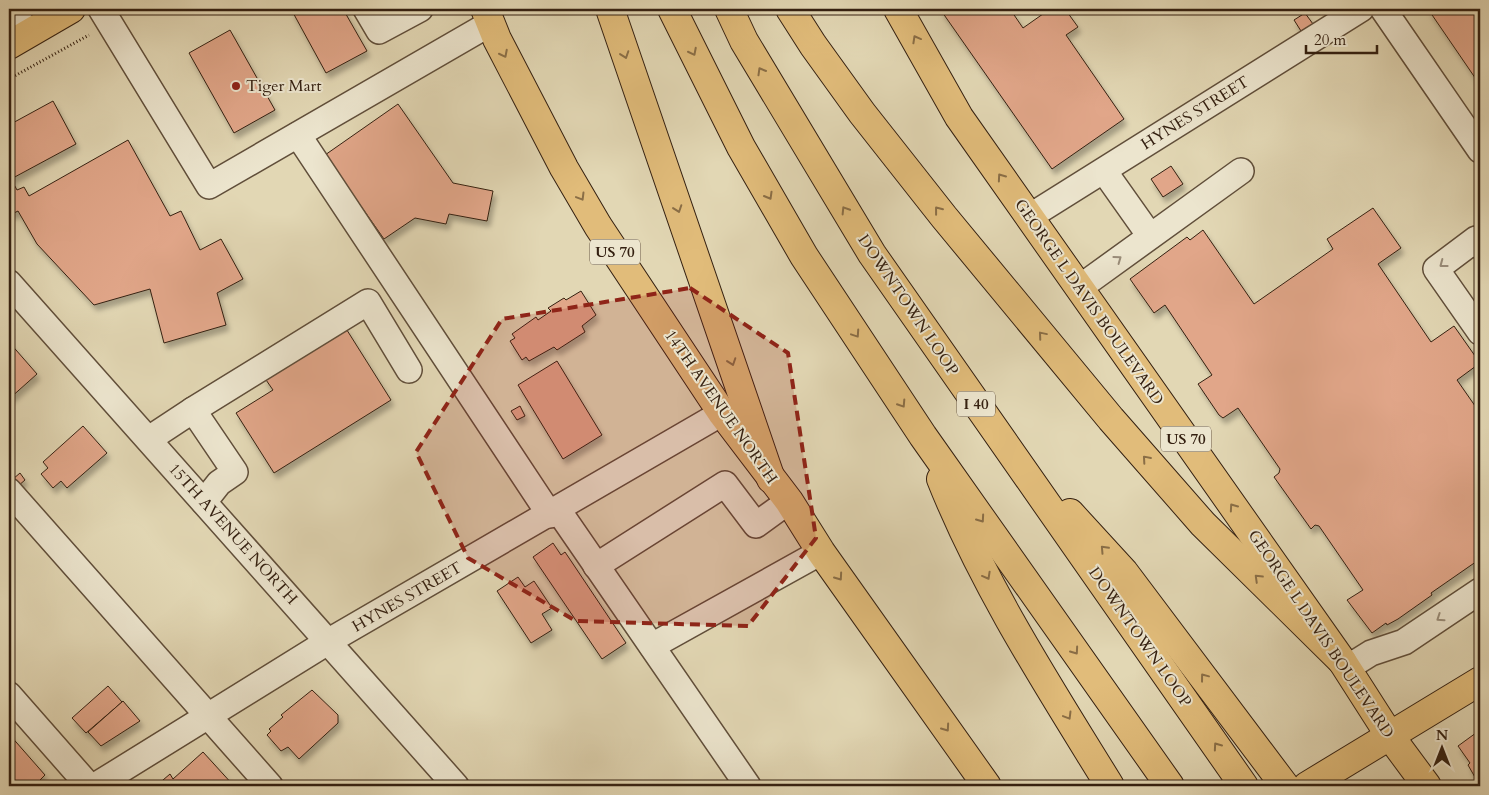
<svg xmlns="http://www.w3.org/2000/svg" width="1489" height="795" viewBox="0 0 1489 795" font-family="Cardo,serif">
<defs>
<filter id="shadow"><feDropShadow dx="3" dy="5.5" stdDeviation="2.5" flood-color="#0004"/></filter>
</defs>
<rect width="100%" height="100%" fill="#e2d7b4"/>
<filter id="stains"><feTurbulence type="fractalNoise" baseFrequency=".004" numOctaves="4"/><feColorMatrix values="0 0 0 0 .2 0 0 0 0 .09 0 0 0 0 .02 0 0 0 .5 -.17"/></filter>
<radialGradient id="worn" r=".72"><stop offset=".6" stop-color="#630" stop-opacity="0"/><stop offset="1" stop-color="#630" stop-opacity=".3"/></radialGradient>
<g fill="#e1a689" stroke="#342011" filter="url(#shadow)">
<path d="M291,9H343L367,51L326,73Z"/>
<path d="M940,9H1010L1023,28L1050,9H1065L1078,27L1066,35L1124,119L1052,169Z"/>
<path d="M1428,9H1480V85Z"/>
<path d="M1305,13L1313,24L1301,31L1294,20Z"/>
<path d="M230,30L275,110L234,133L189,53Z"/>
<path d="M53,101L76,144L11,179L17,190L24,187L29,196L128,140L170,216L181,211L200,250L221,239L243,279L217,293L226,325L164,343L150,289L94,305L37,244L18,211L10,215L9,125Z"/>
<path d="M398,104L453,183L493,191L487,221L449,214L446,224L415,218L384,239L325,155Z"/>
<path d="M1171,166L1183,184L1163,197L1151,179Z"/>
<path d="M1373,208L1401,248L1378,264L1431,342L1454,326L1480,363L1457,380L1480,413V559L1431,593L1432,595L1398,619L1387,625L1386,623L1372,633L1347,600L1363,590L1319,526L1315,525L1311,529L1274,477L1279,473L1280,469L1238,408L1223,418L1219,415L1198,384L1212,375L1165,305L1154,313L1130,279L1187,237L1190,240L1203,230L1254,304L1333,249L1327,239Z"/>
<path d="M581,291L596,315L582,326L585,332L557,350L554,347L529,361L526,357L522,360L510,341L515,338L512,334L536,317L538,320L551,311L548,308L564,298L566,300Z"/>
<path d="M345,327L391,400L274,473L236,413L273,390L264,377Z"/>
<path d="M9,342L37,374L9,399Z"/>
<path d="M557,361L602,435L563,459L518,385Z"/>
<path d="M520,406L525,416L517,420L511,411Z"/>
<path d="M83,426L107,453L67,488L61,481L53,488L41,474L48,468L43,462Z"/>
<path d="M20,473L25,480L18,486L13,479Z"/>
<path d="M553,543L561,555L565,552L626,643L602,659L533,557Z"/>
<path d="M518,577L525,587L534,581L552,608L542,614L552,630L531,643L497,591Z"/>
<path d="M108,686L122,702L86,733L72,718Z"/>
<path d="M312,690L338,715V723L299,759L288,747L281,751L267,735L271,731L269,729L283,717L281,715Z"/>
<path d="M123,701L140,721L101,746L88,732Z"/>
<path d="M1480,730V786L1468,765L1470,763L1458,746Z"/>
<path d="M9,734L45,775L36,784L38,786H9Z"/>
<path d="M203,752L234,786H156L170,774L173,779Z"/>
</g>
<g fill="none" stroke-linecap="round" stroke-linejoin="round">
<g stroke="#604e3a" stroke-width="28">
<g id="minor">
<path d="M14,9L27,34"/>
<path d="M101,9L209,186L491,23"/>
<path d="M366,9L379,31L420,9"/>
<path d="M1383,9L1480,150"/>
<path d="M298,135L550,515"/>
<path d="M1104,171L1150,236"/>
<path d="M1029,217L1361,9"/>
<path d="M1480,246L1476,239L1436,269L1480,332"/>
<path d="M9,283L456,786"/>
<path d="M1079,288L1241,171"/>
<path d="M193,410L368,302L409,370"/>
<path d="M149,439L193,410L235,472L219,483L204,502"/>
<path d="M9,491L270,786"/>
<path d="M558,510L748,786"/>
<path d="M596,566L725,484L756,525L789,501"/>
<path d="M652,646L821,552"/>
<path d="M1347,668L1371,653L1404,642L1480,591"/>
<path d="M9,695L89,786"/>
<path d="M95,786L329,641L722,413"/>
</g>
</g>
<g stroke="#342011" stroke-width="30">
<g id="major">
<path d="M485,9L497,39L564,168L598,226L722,413L789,501L821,552L987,786"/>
<path d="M898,9L959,117L1342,661L1390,736L1427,786"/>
<path d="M9,45L71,9"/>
<path d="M1307,786L1480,681"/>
</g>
</g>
<g stroke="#342011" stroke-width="30">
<g id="highway">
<path d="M610,9L771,479"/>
<path d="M672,9L741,147L804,256L923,436L1170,786"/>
<path d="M729,9L744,41L872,254L1244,786"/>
<path d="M790,9L813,45L862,113L944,217L1111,419L1203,524L1342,661"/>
<path d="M941,479C984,587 1049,687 1110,786"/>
<path d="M1070,513L1124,572L1285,786"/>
</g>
</g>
<g stroke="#342011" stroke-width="3" stroke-dasharray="1 2.5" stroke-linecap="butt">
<path d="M130,13L137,9"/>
<path d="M9,79L89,35"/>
</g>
<use href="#minor" stroke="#ece5ce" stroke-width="25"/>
<use href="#major" stroke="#e1bc7a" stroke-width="28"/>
<use href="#highway" stroke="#e1bc7a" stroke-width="28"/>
</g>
<defs><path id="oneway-chevron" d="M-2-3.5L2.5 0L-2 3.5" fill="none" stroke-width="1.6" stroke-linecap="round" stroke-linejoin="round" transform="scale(1.25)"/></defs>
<g stroke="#8a6e46">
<use href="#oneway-chevron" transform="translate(916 39) rotate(-119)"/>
<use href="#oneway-chevron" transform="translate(693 52) rotate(63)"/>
<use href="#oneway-chevron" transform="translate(504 54) rotate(63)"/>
<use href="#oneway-chevron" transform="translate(625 55) rotate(71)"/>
<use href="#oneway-chevron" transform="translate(761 71) rotate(-120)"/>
<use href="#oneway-chevron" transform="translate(1001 177) rotate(-125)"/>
<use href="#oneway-chevron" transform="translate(769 196) rotate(60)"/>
<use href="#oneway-chevron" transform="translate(581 197) rotate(59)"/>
<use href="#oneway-chevron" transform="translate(678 209) rotate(71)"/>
<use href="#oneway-chevron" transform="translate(845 210) rotate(-122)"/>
<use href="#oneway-chevron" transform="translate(938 210) rotate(-128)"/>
<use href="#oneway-chevron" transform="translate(856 334) rotate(56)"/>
<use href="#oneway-chevron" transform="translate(1042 335) rotate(-130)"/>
<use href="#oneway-chevron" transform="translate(732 362) rotate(71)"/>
<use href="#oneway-chevron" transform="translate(902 404) rotate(57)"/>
<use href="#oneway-chevron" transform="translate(1146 459) rotate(-131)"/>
<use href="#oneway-chevron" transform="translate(1233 507) rotate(-125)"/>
<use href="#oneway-chevron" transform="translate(981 519) rotate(55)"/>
<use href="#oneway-chevron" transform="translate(1104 549) rotate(-133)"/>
<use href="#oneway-chevron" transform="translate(987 576) rotate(61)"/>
<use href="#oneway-chevron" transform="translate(839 577) rotate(55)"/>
<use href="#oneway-chevron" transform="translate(1258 578) rotate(-136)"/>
<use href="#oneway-chevron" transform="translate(1075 651) rotate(55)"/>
<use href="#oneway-chevron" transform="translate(1204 677) rotate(-127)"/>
<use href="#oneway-chevron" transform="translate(1068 716) rotate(59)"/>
<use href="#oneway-chevron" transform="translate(946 728) rotate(55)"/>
<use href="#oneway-chevron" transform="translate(1217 746) rotate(-125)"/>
</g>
<g stroke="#998c79">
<use href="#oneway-chevron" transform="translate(1118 259) rotate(-36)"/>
<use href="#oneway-chevron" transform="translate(1443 264) rotate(143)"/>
<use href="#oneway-chevron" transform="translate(1440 618) rotate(146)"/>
</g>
<path fill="#8f2418" fill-opacity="0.2" stroke="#8f2418" stroke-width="4" stroke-dasharray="10 6" stroke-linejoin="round" d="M690,288L788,353L816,538L748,626L576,621L468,558L416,452L502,319Z"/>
<circle fill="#8f2418" stroke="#ece5ce" stroke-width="2" cx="236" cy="86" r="5"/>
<g text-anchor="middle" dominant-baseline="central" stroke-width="4" stroke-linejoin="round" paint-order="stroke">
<g fill="#ece5ce" stroke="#6b5b4a" stroke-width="1">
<rect x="590" y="239.5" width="50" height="25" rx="4"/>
<rect x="957" y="391.5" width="38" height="25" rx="4"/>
<rect x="1161" y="426.5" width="50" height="25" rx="4"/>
</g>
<g font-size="15" font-weight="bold" fill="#342011">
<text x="615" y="252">US 70</text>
<text x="976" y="404">I 40</text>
<text x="1186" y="439">US 70</text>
</g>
<g font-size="16" fill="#342011" stroke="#ece5ce" text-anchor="start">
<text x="246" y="86">Tiger Mart</text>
</g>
<g font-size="16" fill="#342011" stroke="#ece5ce">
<text transform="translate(1195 113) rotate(-32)">HYNES STREET</text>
<text transform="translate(1089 302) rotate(55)">GEORGE L DAVIS BOULEVARD</text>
<text transform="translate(908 305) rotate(56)">DOWNTOWN LOOP</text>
<text transform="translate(721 407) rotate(55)">14TH AVENUE NORTH</text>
<text transform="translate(233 534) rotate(48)">15TH AVENUE NORTH</text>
<text transform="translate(407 597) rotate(-30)">HYNES STREET</text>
<text transform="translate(1321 634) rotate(56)">GEORGE L DAVIS BOULEVARD</text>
<text transform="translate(1140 637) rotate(55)">DOWNTOWN LOOP</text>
</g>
</g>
<rect width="1489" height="795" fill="none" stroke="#e2d7b4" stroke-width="30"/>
<rect x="10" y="10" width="1469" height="775" fill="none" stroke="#342011" stroke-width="2.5"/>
<rect x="15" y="15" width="1459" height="765" fill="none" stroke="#342011"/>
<g transform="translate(1442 748)" stroke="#ece5ce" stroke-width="4" paint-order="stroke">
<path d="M0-4L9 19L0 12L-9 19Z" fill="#342011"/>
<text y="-8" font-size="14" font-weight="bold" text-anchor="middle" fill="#342011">N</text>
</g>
<path d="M1306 45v8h71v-8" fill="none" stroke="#342011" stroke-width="2.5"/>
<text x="1314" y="45" font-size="15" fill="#342011" stroke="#ece5ce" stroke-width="4" paint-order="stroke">20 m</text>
<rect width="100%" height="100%" filter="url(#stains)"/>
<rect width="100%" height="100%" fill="url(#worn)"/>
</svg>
